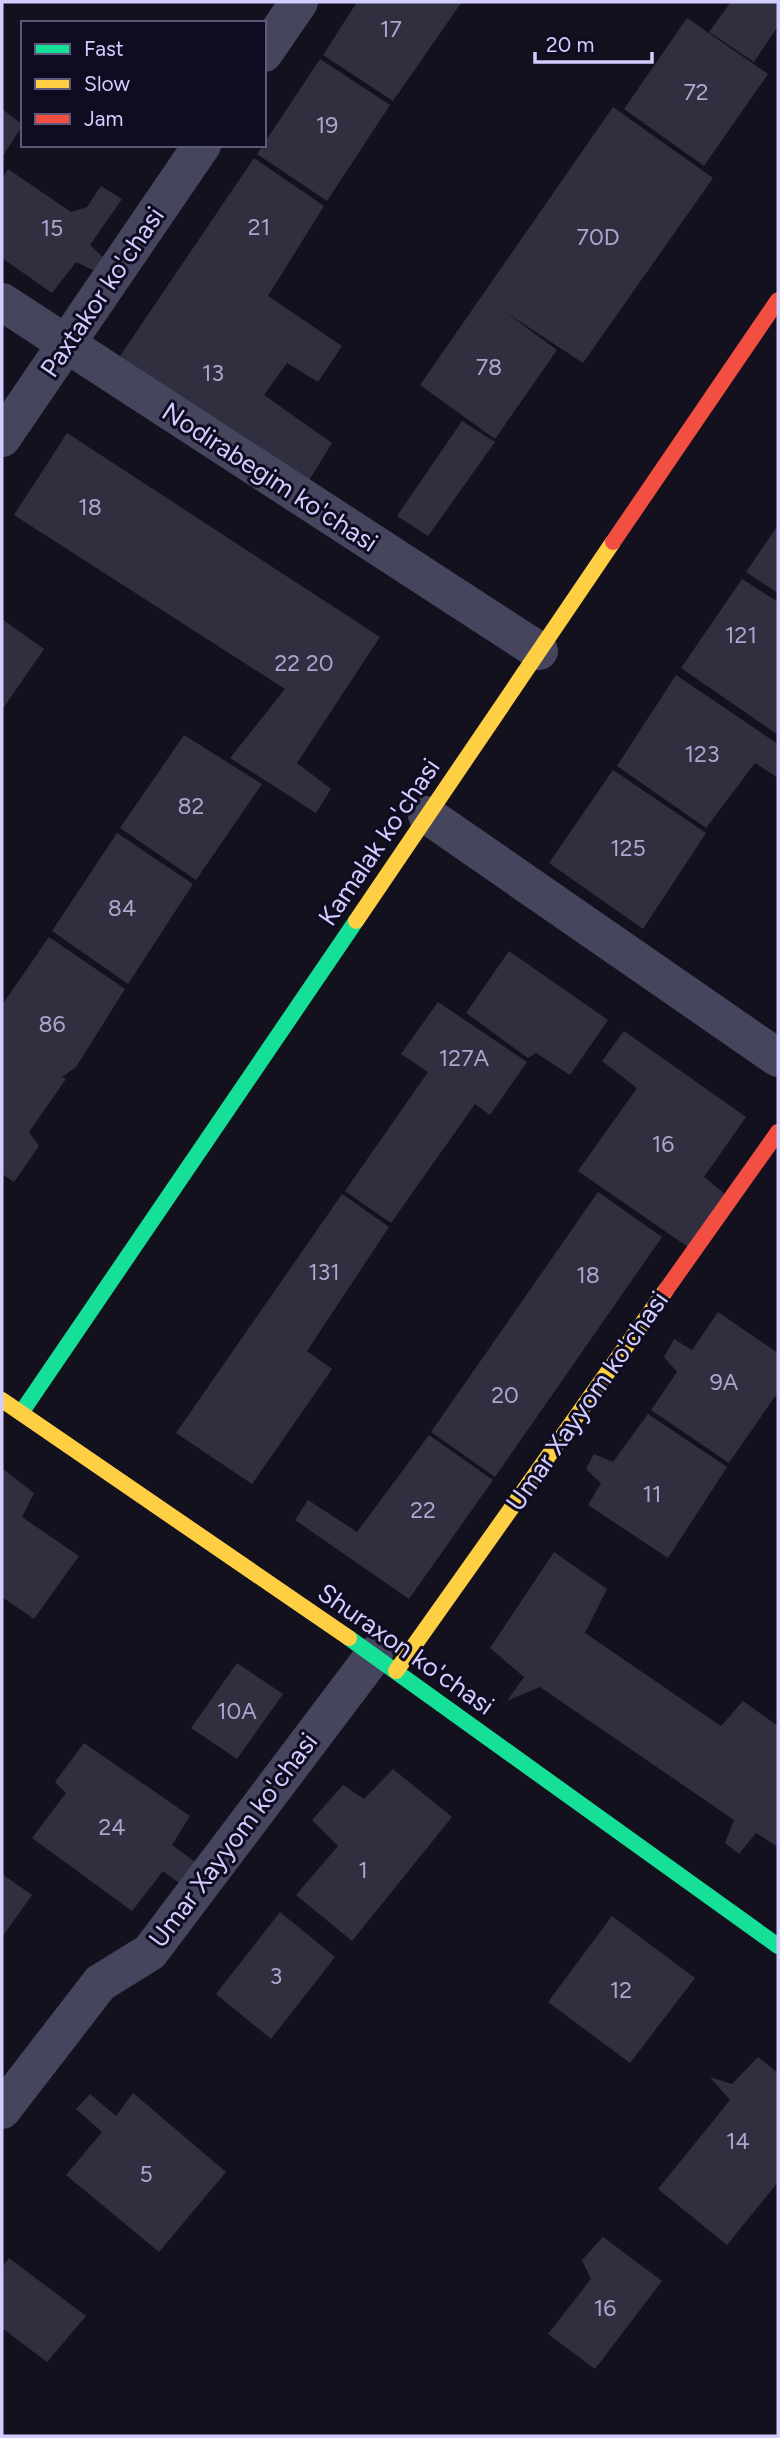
<svg xmlns="http://www.w3.org/2000/svg" width="780" height="2438" viewBox="0 0 780 2438" font-family="Figtree,sans-serif">
<rect width="100%" height="100%" fill="#12111d"/>
<g fill="#302f3f">
<path d="M357,2L461,3L393,101L323,55Z"/>
<path d="M731,2H778V26L754,62L709,32Z"/>
<path d="M687,18L768,74L704,166L624,109Z"/>
<path d="M320,59L390,105L327,201L257,154Z"/>
<path d="M613,107L713,178L583,363L504,311L557,350L495,439L420,385Z"/>
<path d="M2,109L23,125L2,157Z"/>
<path d="M254,158L324,206L268,296L342,346L318,382L287,363L264,395L332,443L308,482L120,356Z"/>
<path d="M8,169L71,212L87,207L101,186L122,199L90,245L108,262L99,273L76,262L52,293L2,258V178Z"/>
<path d="M462,421L495,442L428,536L397,516Z"/>
<path d="M67,433L380,637L297,763L331,789L316,813L230,758L285,689L14,515Z"/>
<path d="M778,525V593L746,572Z"/>
<path d="M742,579L778,602V735L681,668Z"/>
<path d="M2,619L44,649L2,710Z"/>
<path d="M676,675L778,744V778L755,763L706,828L617,766Z"/>
<path d="M184,735L262,784L196,880L120,828Z"/>
<path d="M613,770L706,833L643,929L549,863Z"/>
<path d="M117,833L193,884L128,984L52,931Z"/>
<path d="M49,937L125,989L76,1067L62,1077L66,1079L29,1132L39,1146L14,1182L2,1174V1005Z"/>
<path d="M509,951L608,1020L570,1075L536,1053L528,1058L466,1013Z"/>
<path d="M438,1002L527,1062L490,1115L475,1104L391,1223L345,1191L428,1072L401,1054Z"/>
<path d="M624,1031L746,1117L704,1177L725,1194L688,1247L578,1171L637,1088L602,1061Z"/>
<path d="M598,1192L662,1237L495,1477L431,1432Z"/>
<path d="M342,1194L389,1227L307,1351L332,1369L252,1484L176,1433Z"/>
<path d="M718,1312L778,1353V1392L729,1463L651,1410L677,1372L664,1357L674,1339L692,1350Z"/>
<path d="M648,1414L727,1467L668,1558L588,1505L601,1483L586,1469L594,1454L613,1462Z"/>
<path d="M429,1435L493,1480L409,1599L295,1520L308,1500L357,1532Z"/>
<path d="M2,1468L34,1493L22,1517L79,1556L34,1619L2,1597Z"/>
<path d="M554,1552L607,1589L585,1633L721,1726L743,1701L778,1726V1847L756,1833L739,1854L725,1843L734,1820L540,1687L507,1701L524,1677L490,1648Z"/>
<path d="M237,1663L283,1694L237,1759L191,1728Z"/>
<path d="M84,1743L190,1816L172,1845L202,1867L186,1888L163,1871L132,1911L32,1838L66,1793L55,1782Z"/>
<path d="M393,1769L452,1817L352,1941L296,1895L338,1846L312,1820L343,1785L364,1799Z"/>
<path d="M2,1874L32,1895L2,1937Z"/>
<path d="M280,1912L335,1957L271,2039L216,1994Z"/>
<path d="M612,1916L695,1978L630,2063L548,2002Z"/>
<path d="M758,2057L778,2073V2182L727,2245L658,2189L730,2100L710,2077L732,2084Z"/>
<path d="M133,2093L226,2172L159,2252L66,2175L102,2132L76,2109L90,2094L116,2116Z"/>
<path d="M603,2237L662,2281L595,2369L548,2334L591,2279L582,2260Z"/>
<path d="M9,2258L86,2316L47,2362L2,2328V2267Z"/>
</g>
<g fill="none" stroke-linecap="round" stroke-linejoin="round">
<g stroke="#45455e" stroke-width="38">
<path d="M264,53L299,2"/>
<path d="M2,302L539,651"/>
<path d="M2,438L202,145"/>
<path d="M427,815L778,1058"/>
<path d="M2,2110L100,1983L150,1952L374,1655"/>
</g>
<g stroke="#16e098" stroke-width="16">
<path d="M21,1413L356,921"/>
<path d="M349,1638L778,1946"/>
</g>
<g stroke="#ffcf43" stroke-width="16">
<path d="M356,921L613,542"/>
<path d="M2,1400L349,1638"/>
<path d="M396,1671L666,1290"/>
</g>
<g stroke="#f24e42" stroke-width="16">
<path d="M613,542L778,300"/>
<path d="M666,1290L778,1132"/>
</g>
</g>
<g text-anchor="middle" dominant-baseline="central" stroke-width="6" stroke-linejoin="round" paint-order="stroke">
<g font-size="23" fill="#aaa6cf">
<text x="391" y="29">17</text>
<text x="696" y="92">72</text>
<text x="327" y="125">19</text>
<text x="259" y="227">21</text>
<text x="52" y="228">15</text>
<text x="598" y="237">70D</text>
<text x="489" y="367">78</text>
<text x="213" y="373">13</text>
<text x="90" y="507">18</text>
<text x="741" y="635">121</text>
<text x="304" y="663">22 20</text>
<text x="702" y="754">123</text>
<text x="191" y="806">82</text>
<text x="628" y="848">125</text>
<text x="122" y="908">84</text>
<text x="52" y="1024">86</text>
<text x="464" y="1058">127A</text>
<text x="663" y="1144">16</text>
<text x="324" y="1272">131</text>
<text x="588" y="1275">18</text>
<text x="724" y="1382">9A</text>
<text x="505" y="1395">20</text>
<text x="652" y="1494">11</text>
<text x="423" y="1510">22</text>
<text x="237" y="1711">10A</text>
<text x="112" y="1827">24</text>
<text x="363" y="1870">1</text>
<text x="276" y="1976">3</text>
<text x="621" y="1990">12</text>
<text x="738" y="2141">14</text>
<text x="146" y="2174">5</text>
<text x="605" y="2308">16</text>
</g>
<g font-size="26" fill="#d2cdff" stroke="#0f0c22">
<text transform="translate(102 292) rotate(-56)">Paxtakor ko'chasi</text>
<text transform="translate(270 477) rotate(33)">Nodirabegim ko'chasi</text>
<text transform="translate(379 842) rotate(-56)">Kamalak ko'chasi</text>
<text transform="translate(587 1401) rotate(-55)">Umar Xayyom ko'chasi</text>
<text transform="translate(406 1649) rotate(35)">Shuraxon ko'chasi</text>
<text transform="translate(233 1840) rotate(-53)">Umar Xayyom ko'chasi</text>
</g>
</g>
<rect width="780" height="2438" fill="none" stroke="#d2cdff" stroke-width="7"/>
<rect x="21" y="21" width="245" height="126" fill="#0f0c22" stroke="#5d597a" stroke-width="2"/>
<rect x="35" y="44" width="35" height="10" fill="#16e098" stroke="#5d597a" stroke-width="2"/>
<text x="84" y="56" font-size="21" fill="#d2cdff">Fast</text>
<rect x="35" y="79" width="35" height="10" fill="#ffcf43" stroke="#5d597a" stroke-width="2"/>
<text x="84" y="91" font-size="21" fill="#d2cdff">Slow</text>
<rect x="35" y="114" width="35" height="10" fill="#f24e42" stroke="#5d597a" stroke-width="2"/>
<text x="84" y="126" font-size="21" fill="#d2cdff">Jam</text>
<path d="M535 52v10h117v-10" fill="none" stroke="#d2cdff" stroke-width="3.5"/>
<text x="546" y="52" font-size="21" fill="#d2cdff" stroke="#0f0c22" stroke-width="5" paint-order="stroke">20 m</text>
</svg>
